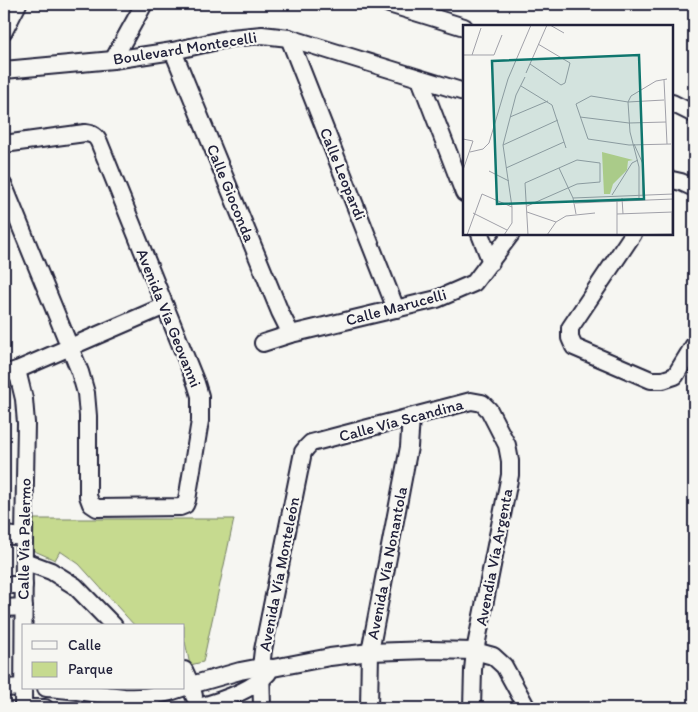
<svg xmlns="http://www.w3.org/2000/svg" width="698" height="712" viewBox="0 0 698 712" font-family="Itim,sans-serif">
<rect width="100%" height="100%" fill="#f6f6f2"/>
<filter id="ink" filterUnits="userSpaceOnUse"><feTurbulence type="fractalNoise" baseFrequency=".02" numOctaves="2"/><feDisplacementMap in="SourceGraphic" scale="10" xChannelSelector="R" yChannelSelector="G"/><feConvolveMatrix kernelMatrix="1 2 1 2 8 2 1 2 1" color-interpolation-filters="sRGB"/></filter>
<g filter="url(#ink)">
<path fill="#c6da8f" stroke="#747e65" d="M30,519H234L203,662L190,665L185,642H184V626H135L79,564L60,551L55,560L30,549Z"/>
<g fill="none" stroke-linecap="round" stroke-linejoin="round">
<g stroke="#22223b" stroke-width="20">
<g id="minor">
<path d="M389,4L464,27"/>
<path d="M4,31L18,4"/>
<path d="M289,38L396,309"/>
<path d="M173,51L280,312L291,334"/>
<path d="M113,60L144,4"/>
<path d="M4,70L113,60L173,51L231,38L262,35L289,38L464,92"/>
<path d="M420,79L464,193"/>
<path d="M672,103L694,114"/>
<path d="M4,144L85,133C93,134 96,136 99,142L196,383L200,396V421L187,500L185,505L180,507L97,508L91,504L88,496V416L86,393L80,372L4,186"/>
<path d="M672,180L681,182L694,188"/>
<path d="M480,234L491,262"/>
<path d="M633,234L570,328V338L574,347L651,380H663L675,376L694,345"/>
<path d="M263,343L291,334L437,299L474,283L511,234"/>
<path d="M17,370L24,399L26,423L24,537L23,708"/>
<path d="M4,374L17,370L165,306"/>
<path d="M4,535L24,537"/>
<path d="M24,561L51,571L75,586L114,626"/>
<path d="M4,585H24"/>
<path d="M4,608L24,607"/>
<path d="M184,670L191,685L194,696"/>
<path d="M184,687L240,671L261,667L273,668L330,657L370,652L429,650L475,651L493,656L504,666L527,708"/>
<path d="M4,688L24,687"/>
<path d="M46,688C72,689 98,695 124,697C143,698 164,695 182,688"/>
<path d="M31,708H45"/>
<path d="M195,708C218,702 252,691 268,673"/>
<path d="M262,708L261,667L263,650L303,452L307,447L311,443L471,401L482,403L489,410L507,445L510,461V475L475,651L473,670L472,708"/>
<path d="M369,708L370,652L409,447L411,417"/>
</g>
</g>
<use href="#minor" stroke="#f6f6f2" stroke-width="16"/>
</g>
</g>
<g text-anchor="middle" dominant-baseline="central" stroke-width="4.5" stroke-linejoin="round" paint-order="stroke">
<g font-size="16" fill="#22223b" stroke="#f6f6f2">
<text transform="translate(185 48) rotate(-9)">Boulevard Montecelli</text>
<text transform="translate(343 174) rotate(68)">Calle Leopardi</text>
<text transform="translate(231 193) rotate(68)">Calle Gioconda</text>
<text transform="translate(396 307) rotate(-15)">Calle Marucelli</text>
<text transform="translate(169 318) rotate(68)">Avenida Vía Geovanni</text>
<text transform="translate(401 420) rotate(-15)">Calle Vía Scandina</text>
<text transform="translate(24 539) rotate(-89)">Calle Vía Palermo</text>
<text transform="translate(494 557) rotate(-79)">Avendia Vía Argenta</text>
<text transform="translate(387 563) rotate(-79)">Avenida Vía Nonantola</text>
<text transform="translate(279 574) rotate(-79)">Avenida Vía Monteleón</text>
</g>
</g>
<g transform="translate(463 25)">
<rect width="210" height="210" fill="#f6f6f2"/>
<path d="M139,127L170,135L165,136L164,145L150,159L147,169H141Z" fill="#c6da8f"/>
<path fill="none" stroke="#a1a1a9" stroke-width="1" d="M87,0L101,8M0,30H31L39,10M9,30L18,3M67,39L98,60L102,58L107,38L75,19M63,48L84,0M201,55L204,119M58,61L89,80L103,123M201,75L165,77L128,71L113,79L125,114L166,120L208,119M47,92L85,76M117,92L166,98L203,97M0,114L10,116L0,145M171,119L180,139V171M40,120L95,95M7,127L20,124L26,118L45,54L68,0M43,143L101,117M96,143L110,173L113,189M26,146L46,156M149,170L169,138L175,135M110,173L210,169M159,173L160,189M176,175V142L167,107L165,77L168,71L193,56L204,54M112,178L210,174M64,181L114,159L137,157V138L114,135L62,158L65,210M64,187L93,197M10,188L44,205M209,188V210M154,189L210,187M4,210L19,169L49,182M41,210L49,198V182L40,120L53,70L62,52M84,210L93,197L103,191L132,188M154,210V174M157,210L209,209"/>
<path fill="#0f766e" fill-opacity="0.15" stroke="#0f766e" stroke-width="2.5" d="M176,30L181,174L34,179L29,36Z"/>
<rect width="210" height="210" fill="none" stroke="#22223b" stroke-width="2.5"/>
</g>
<rect width="698" height="712" fill="none" stroke="#f6f6f2" stroke-width="20"/>
<rect x="10" y="10" width="678" height="692" fill="none" stroke="#22223b" stroke-width="2" filter="url(#ink)"/>
<rect x="22" y="624" width="162" height="65" fill="#f6f6f2" stroke="#a1a1a9"/>
<rect x="32" y="641" width="25" height="8" fill="#f6f6f2" stroke="#a1a1a9"/>
<text x="68" y="650" font-size="15" fill="#22223b">Calle</text>
<rect x="32" y="662" width="25" height="15" fill="#c6da8f" stroke="#a1a1a9"/>
<text x="68" y="674" font-size="15" fill="#22223b">Parque</text>
</svg>
